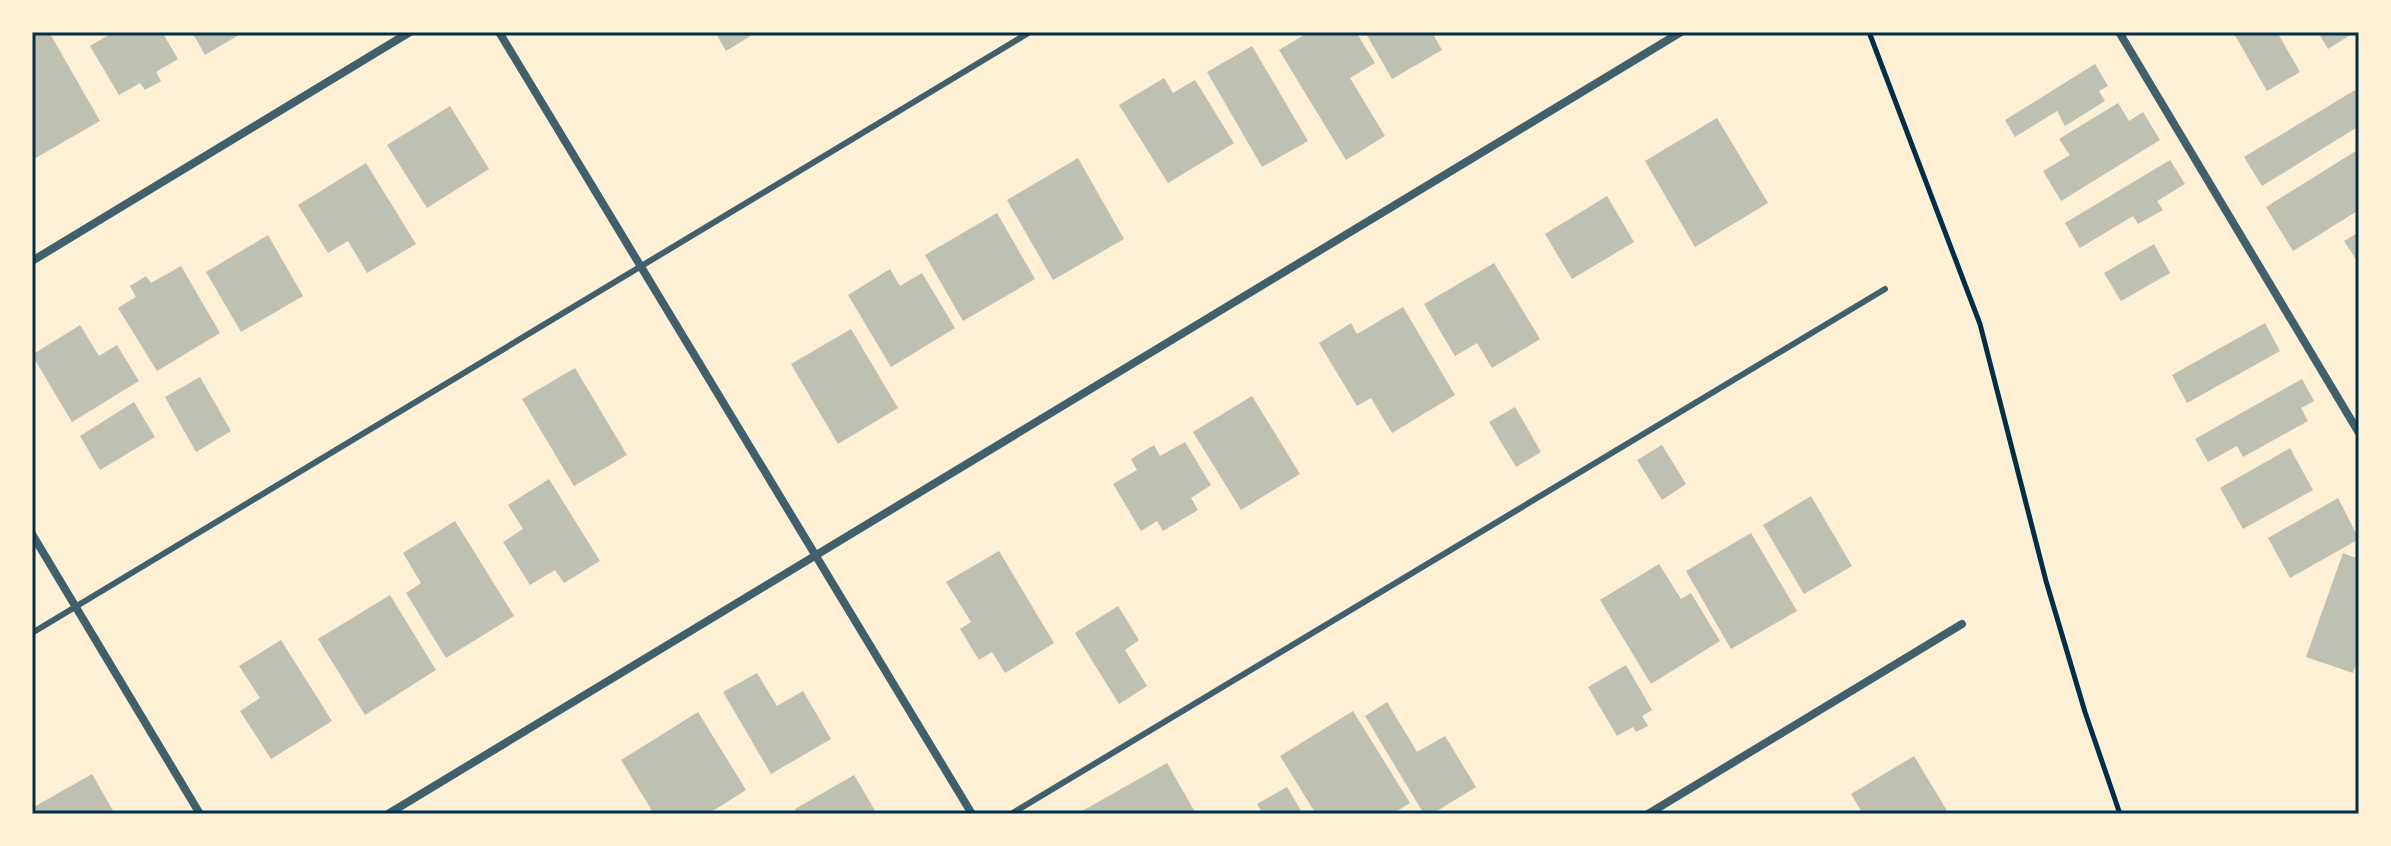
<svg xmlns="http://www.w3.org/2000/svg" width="2391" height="846" viewBox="0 0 2391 846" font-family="'Fira Sans Condensed',sans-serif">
<rect width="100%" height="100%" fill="#fdf0d5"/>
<g fill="#bec0b2">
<path d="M32,32H49L100,121L32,160Z"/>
<path d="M114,32H162L178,59L156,72L161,81L145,90L140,83L119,95L90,46Z"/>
<path d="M192,32H244L205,55Z"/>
<path d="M715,32H757L726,51Z"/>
<path d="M1309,32H1356L1375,63L1350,78L1385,136L1346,160L1279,50Z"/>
<path d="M1365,32H1441L1434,36L1442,50L1392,79Z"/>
<path d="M2233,32H2277L2300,72L2267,91Z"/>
<path d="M2318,32H2355L2328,49Z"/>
<path d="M1252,46L1308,141L1262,167L1207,72Z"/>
<path d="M2095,64L2108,86L2099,91L2105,101L2065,126L2057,111L2015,137L2005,120Z"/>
<path d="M1164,78L1173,93L1195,80L1234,143L1168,183L1119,105Z"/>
<path d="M2355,90L2359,97V126L2262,186L2244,157Z"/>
<path d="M2118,103L2129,121L2143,112L2160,140L2061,201L2043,171L2070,155L2059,139Z"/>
<path d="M450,106L489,169L427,208L387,145Z"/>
<path d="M1717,118L1768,203L1695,247L1645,161Z"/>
<path d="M2359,149V210L2293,251L2266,207Z"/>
<path d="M1078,158L1124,239L1053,280L1007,200Z"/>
<path d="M2170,160L2185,184L2157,201L2163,210L2138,224L2133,216L2080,248L2065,223Z"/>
<path d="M366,163L416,244L367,273L348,241L328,253L298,205Z"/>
<path d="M1607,196L1634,242L1572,279L1545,234Z"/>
<path d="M997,213L1035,279L963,321L925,255Z"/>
<path d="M2359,232V264L2344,241Z"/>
<path d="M268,235L303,296L241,332L206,272Z"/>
<path d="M2154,244L2170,273L2121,301L2104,273Z"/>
<path d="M1494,263L1540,339L1492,368L1477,343L1455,356L1424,304Z"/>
<path d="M181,266L220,333L157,371L118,308L136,297L130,286L146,276L151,283Z"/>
<path d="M890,269L900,286L922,273L955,328L891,367L848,295Z"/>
<path d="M1403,307L1455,395L1392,433L1371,398L1357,406L1319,343L1351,323L1357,334Z"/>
<path d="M2265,323L2280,351L2187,403L2172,375Z"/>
<path d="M80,325L99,356L117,345L139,381L72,422L32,355Z"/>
<path d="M851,329L898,408L838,444L791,364Z"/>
<path d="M575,368L627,455L574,486L522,399Z"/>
<path d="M200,377L231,431L196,452L165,397Z"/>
<path d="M2302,379L2314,401L2301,408L2308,421L2243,457L2237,446L2208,462L2195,439Z"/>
<path d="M1252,396L1300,474L1241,510L1193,432Z"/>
<path d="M134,402L155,437L100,470L80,436Z"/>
<path d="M1515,407L1541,452L1516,467L1489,422Z"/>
<path d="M1185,442L1211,485L1191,498L1198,510L1163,531L1157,521L1141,531L1113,484L1137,470L1131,459L1154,445L1160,456Z"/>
<path d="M1662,445L1686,484L1662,500L1637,460Z"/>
<path d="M2290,448L2313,490L2243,529L2220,488Z"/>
<path d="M549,479L600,561L564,583L555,570L530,585L503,542L523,529L508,505Z"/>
<path d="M1811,496L1852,566L1804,594L1763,525Z"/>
<path d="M2338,498L2359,539L2290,578L2268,538Z"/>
<path d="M455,521L514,616L446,658L406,593L421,583L403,553Z"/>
<path d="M1751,533L1797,611L1731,649L1686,571Z"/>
<path d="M999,551L1054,643L1005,673L992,652L979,660L960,629L971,622L946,582Z"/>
<path d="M2343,553L2359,559V656L2353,673L2306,657Z"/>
<path d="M1659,564L1681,599L1691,593L1720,641L1651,684L1600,600Z"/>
<path d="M390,595L436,670L365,715L318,639Z"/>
<path d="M1118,606L1139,640L1125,650L1147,686L1119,704L1075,633Z"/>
<path d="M281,640L332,721L271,759L240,711L260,698L239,666Z"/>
<path d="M1626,665L1652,710L1642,716L1648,726L1636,732L1633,727L1617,736L1588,687Z"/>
<path d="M757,673L777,706L803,691L831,739L771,774L723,692Z"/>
<path d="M1387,702L1417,752L1445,736L1476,787L1432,814H1424L1365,716Z"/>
<path d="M1353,711L1410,803L1392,814H1316L1280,756Z"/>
<path d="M698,712L746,790L708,814H654L621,760Z"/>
<path d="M1914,756L1949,814H1863L1851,794Z"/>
<path d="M1167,763L1195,812L1191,814H1077Z"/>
<path d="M92,774L115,814H38L34,807Z"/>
<path d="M854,775L877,814H798L795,809Z"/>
<path d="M1287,787L1303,814H1263L1257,804Z"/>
</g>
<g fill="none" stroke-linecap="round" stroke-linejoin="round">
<path stroke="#003049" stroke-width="5" d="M1869,32L1980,324L2046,581L2085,712L2120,814"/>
<g stroke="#3f606c" stroke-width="6">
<path d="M32,633L1030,32"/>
<path d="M1011,814L1885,289"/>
</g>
<g stroke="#3f606c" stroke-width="8">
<path d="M499,32L972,814"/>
<path d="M2119,32L2359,433"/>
<path d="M32,261L410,32"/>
<path d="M32,534L200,814"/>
<path d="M388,814L1681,32"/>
<path d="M1648,814L1962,624"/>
</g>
</g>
<rect width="2391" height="846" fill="none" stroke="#fdf0d5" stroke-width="68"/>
<rect x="34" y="34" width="2323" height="778" fill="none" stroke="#003049" stroke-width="3"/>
</svg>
